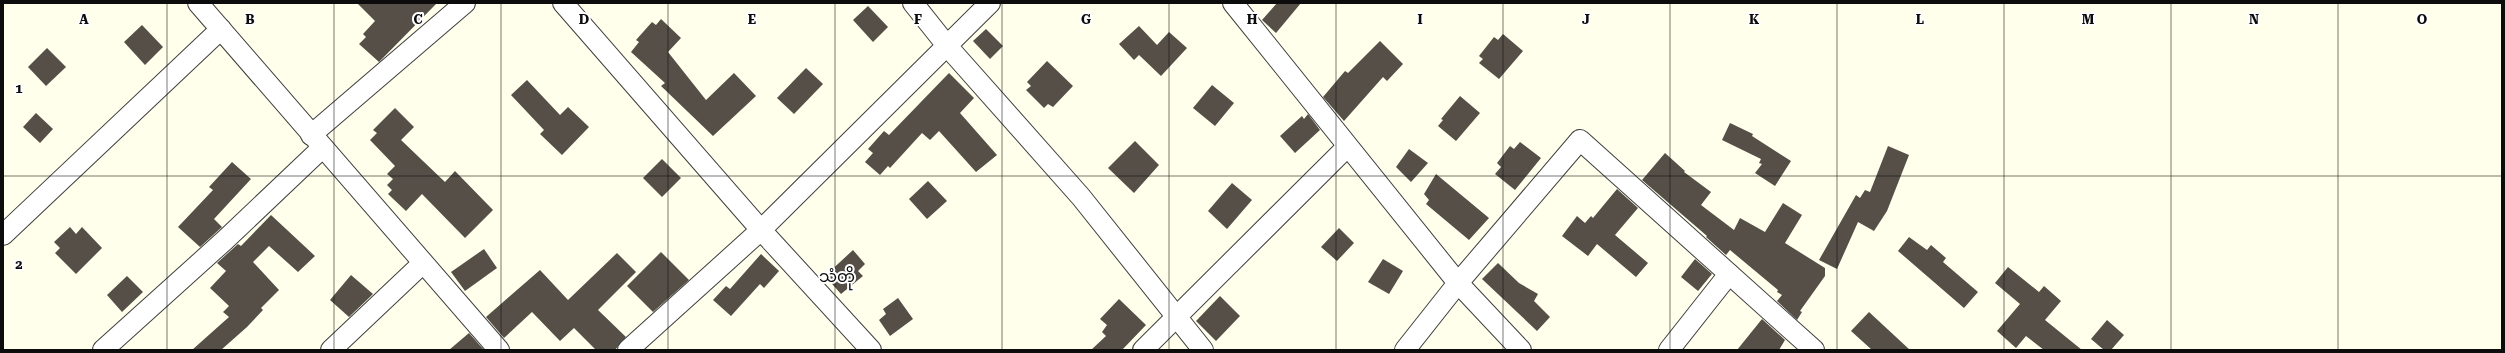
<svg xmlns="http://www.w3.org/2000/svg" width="2505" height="353" viewBox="0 0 2505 353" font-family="'Roboto Serif','Noto Sans Myanmar',serif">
<rect width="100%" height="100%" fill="#ffffeb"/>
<g fill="#554f48">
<path d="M357,3H437L379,62L359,44L366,37L363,34L375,21Z"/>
<path d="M1277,3H1301L1276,33L1262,20Z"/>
<path d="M868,6L888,27L873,42L853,20Z"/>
<path d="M661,19L681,38L668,52L706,100L734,73L756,96L713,136L661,86L665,83L631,52L639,42L636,40L652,22L656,25Z"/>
<path d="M142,25L163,47L145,65L124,42Z"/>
<path d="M1139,26L1157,45L1169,32L1187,48L1161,76L1139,55L1134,60L1119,44Z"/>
<path d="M986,29L1003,46L990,59L973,41Z"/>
<path d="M1503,34L1523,51L1499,79L1479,63L1483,59L1479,56L1494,37L1498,40Z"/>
<path d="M1380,41L1403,64L1387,81L1383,77L1344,121L1323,97L1345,71L1348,73Z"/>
<path d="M47,48L66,67L46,86L28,67Z"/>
<path d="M1047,61L1073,86L1053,107L1048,104L1044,108L1026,90L1031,86L1027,82Z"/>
<path d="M806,68L823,84L794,114L777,98Z"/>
<path d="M949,73L974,98L960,113L997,155L976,172L939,131L930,140L922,133L890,168L888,166L880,175L865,162L873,153L868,149L884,131L889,135Z"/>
<path d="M527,80L560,115L568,107L589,127L562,155L540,134L544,130L511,95Z"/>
<path d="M1212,85L1234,103L1215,126L1193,108Z"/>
<path d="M1460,96L1480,113L1456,141L1438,126L1443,120L1441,119Z"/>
<path d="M395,108L414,127L401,140L445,182L455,171L493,210L465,238L422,194L406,211L388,194L392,190L387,185L393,179L387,174L395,166L370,140L377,133L373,130Z"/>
<path d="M36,113L53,129L40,143L23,127Z"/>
<path d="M1308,114L1320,130L1295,153L1280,136L1302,116L1304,119Z"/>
<path d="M1730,123L1753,134L1752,136L1791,161L1775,186L1755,173L1762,164L1759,163L1761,159L1722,140Z"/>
<path d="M1135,141L1159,165L1134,193L1108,168Z"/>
<path d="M1520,142L1541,158L1515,190L1495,174L1501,167L1497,163L1510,146L1514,149Z"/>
<path d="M1888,146L1909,155L1887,211L1874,231L1858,222L1837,269L1819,260L1856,195L1860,198L1865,190L1870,192Z"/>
<path d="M1409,149L1428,163L1411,182L1396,167Z"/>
<path d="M1665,153L1685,171L1684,172L1711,192L1701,205L1734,230L1740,218L1765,232L1783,203L1802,215L1785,243L1825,268V276L1800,311L1802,312L1797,320L1777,301L1782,295L1777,292L1778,290L1730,250L1726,255L1706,237L1707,236L1642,180Z"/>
<path d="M662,159L681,178L662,197L643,178Z"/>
<path d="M232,162L251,179L214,219L222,227L200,247L178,227L213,190L209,187Z"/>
<path d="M1436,174L1489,218L1469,240L1426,204L1429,200L1424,194Z"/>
<path d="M928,181L947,201L927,219L909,199Z"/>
<path d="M1232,183L1252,200L1227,229L1208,211Z"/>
<path d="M1617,189L1638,208L1615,235L1648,263L1636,277L1597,244L1588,256L1562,236L1577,216L1585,223L1591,216L1593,218Z"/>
<path d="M271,215L315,256L298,272L269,246L253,262L279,290L261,308L263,310L247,327L221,350H192L229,317L223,312L229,306L210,288L226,271L217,263L238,244L241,246Z"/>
<path d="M70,227L76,234L82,227L102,248L76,274L55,253L60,248L54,242Z"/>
<path d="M1339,228L1354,243L1337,261L1321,247Z"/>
<path d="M1909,237L1927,250L1931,245L1946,258L1943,262L1978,292L1964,308L1898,251Z"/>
<path d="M484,249L497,268L465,291L451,272Z"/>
<path d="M853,250L865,264L858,271L863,276L841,294L825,276Z"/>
<path d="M661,252L689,280L653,312L627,286Z"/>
<path d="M617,253L636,272L598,310L626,337L615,350H596L574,328L560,341L532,312L504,338L486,317L540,270L568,300Z"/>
<path d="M761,254L779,271L764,288L760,284L731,316L713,300L726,286L730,289Z"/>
<path d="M1383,259L1403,271L1389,294L1368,282Z"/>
<path d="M1695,259L1712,274L1698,291L1681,277Z"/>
<path d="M1498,263L1519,283L1538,294L1534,301L1550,317L1537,331L1482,279Z"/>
<path d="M2008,267L2039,292L2044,286L2061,301L2045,320L2082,350H2044L2026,336L2016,348L1997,331L2020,304L1995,283Z"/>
<path d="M351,275L373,294L349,317L330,300Z"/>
<path d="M127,276L143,292L122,312L107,295Z"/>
<path d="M1220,296L1240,316L1216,341L1196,321Z"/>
<path d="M898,298L913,319L890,336L879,320L886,314L883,309Z"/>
<path d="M1119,299L1146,325L1122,350H1091L1106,336L1102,332L1107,325L1100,319Z"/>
<path d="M1869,312L1910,350H1872L1851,331Z"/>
<path d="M1762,319L1785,340L1779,350H1737Z"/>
<path d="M2107,320L2124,335L2111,350H2104L2091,339Z"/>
<path d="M469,333L484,350H449Z"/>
</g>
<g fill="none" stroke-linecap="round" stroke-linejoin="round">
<g stroke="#3f3f3f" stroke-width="22">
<g id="minor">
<path d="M198,3L499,350"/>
<path d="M563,3L761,230L871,350"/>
<path d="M913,3L948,47L1081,197L1203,350"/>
<path d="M1233,3L1458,283L1521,350"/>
<path d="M311,135L465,3"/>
<path d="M3,235L221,29"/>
<path d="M103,350L225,240L322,148"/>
<path d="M331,350L423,263"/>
<path d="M628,350L761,230L990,3"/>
<path d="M1143,350L1347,147"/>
<path d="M1405,350L1458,283L1580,140L1814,350"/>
<path d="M1669,350L1729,274"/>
</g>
</g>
<use href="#minor" stroke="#fff" stroke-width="20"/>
</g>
<path fill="none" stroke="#0c0c0c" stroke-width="1" stroke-opacity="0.55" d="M167,3V350M334,3V350M501,3V350M668,3V350M835,3V350M1002,3V350M1169,3V350M1336,3V350M1503,3V350M1670,3V350M1837,3V350M2004,3V350M2171,3V350M2338,3V350M3,176H2502"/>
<g text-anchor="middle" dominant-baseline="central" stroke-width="4" stroke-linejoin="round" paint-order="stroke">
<g font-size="16" fill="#0c0c0c" stroke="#fff">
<text x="837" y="276">သံတို</text>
</g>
</g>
<g font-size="13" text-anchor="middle" font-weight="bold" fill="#0c0c0c" stroke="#fff" stroke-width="4" stroke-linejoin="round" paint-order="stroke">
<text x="84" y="24">A</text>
<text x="250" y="24">B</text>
<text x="418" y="24">C</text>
<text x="584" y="24">D</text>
<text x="752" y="24">E</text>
<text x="918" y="24">F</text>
<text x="1086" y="24">G</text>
<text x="1252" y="24">H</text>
<text x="1420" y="24">I</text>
<text x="1586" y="24">J</text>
<text x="1754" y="24">K</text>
<text x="1920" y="24">L</text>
<text x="2088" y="24">M</text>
<text x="2254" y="24">N</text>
<text x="2422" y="24">O</text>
<text x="19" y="93">1</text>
<text x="19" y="269">2</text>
</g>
<rect width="2505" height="353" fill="none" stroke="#0c0c0c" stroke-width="8"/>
</svg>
